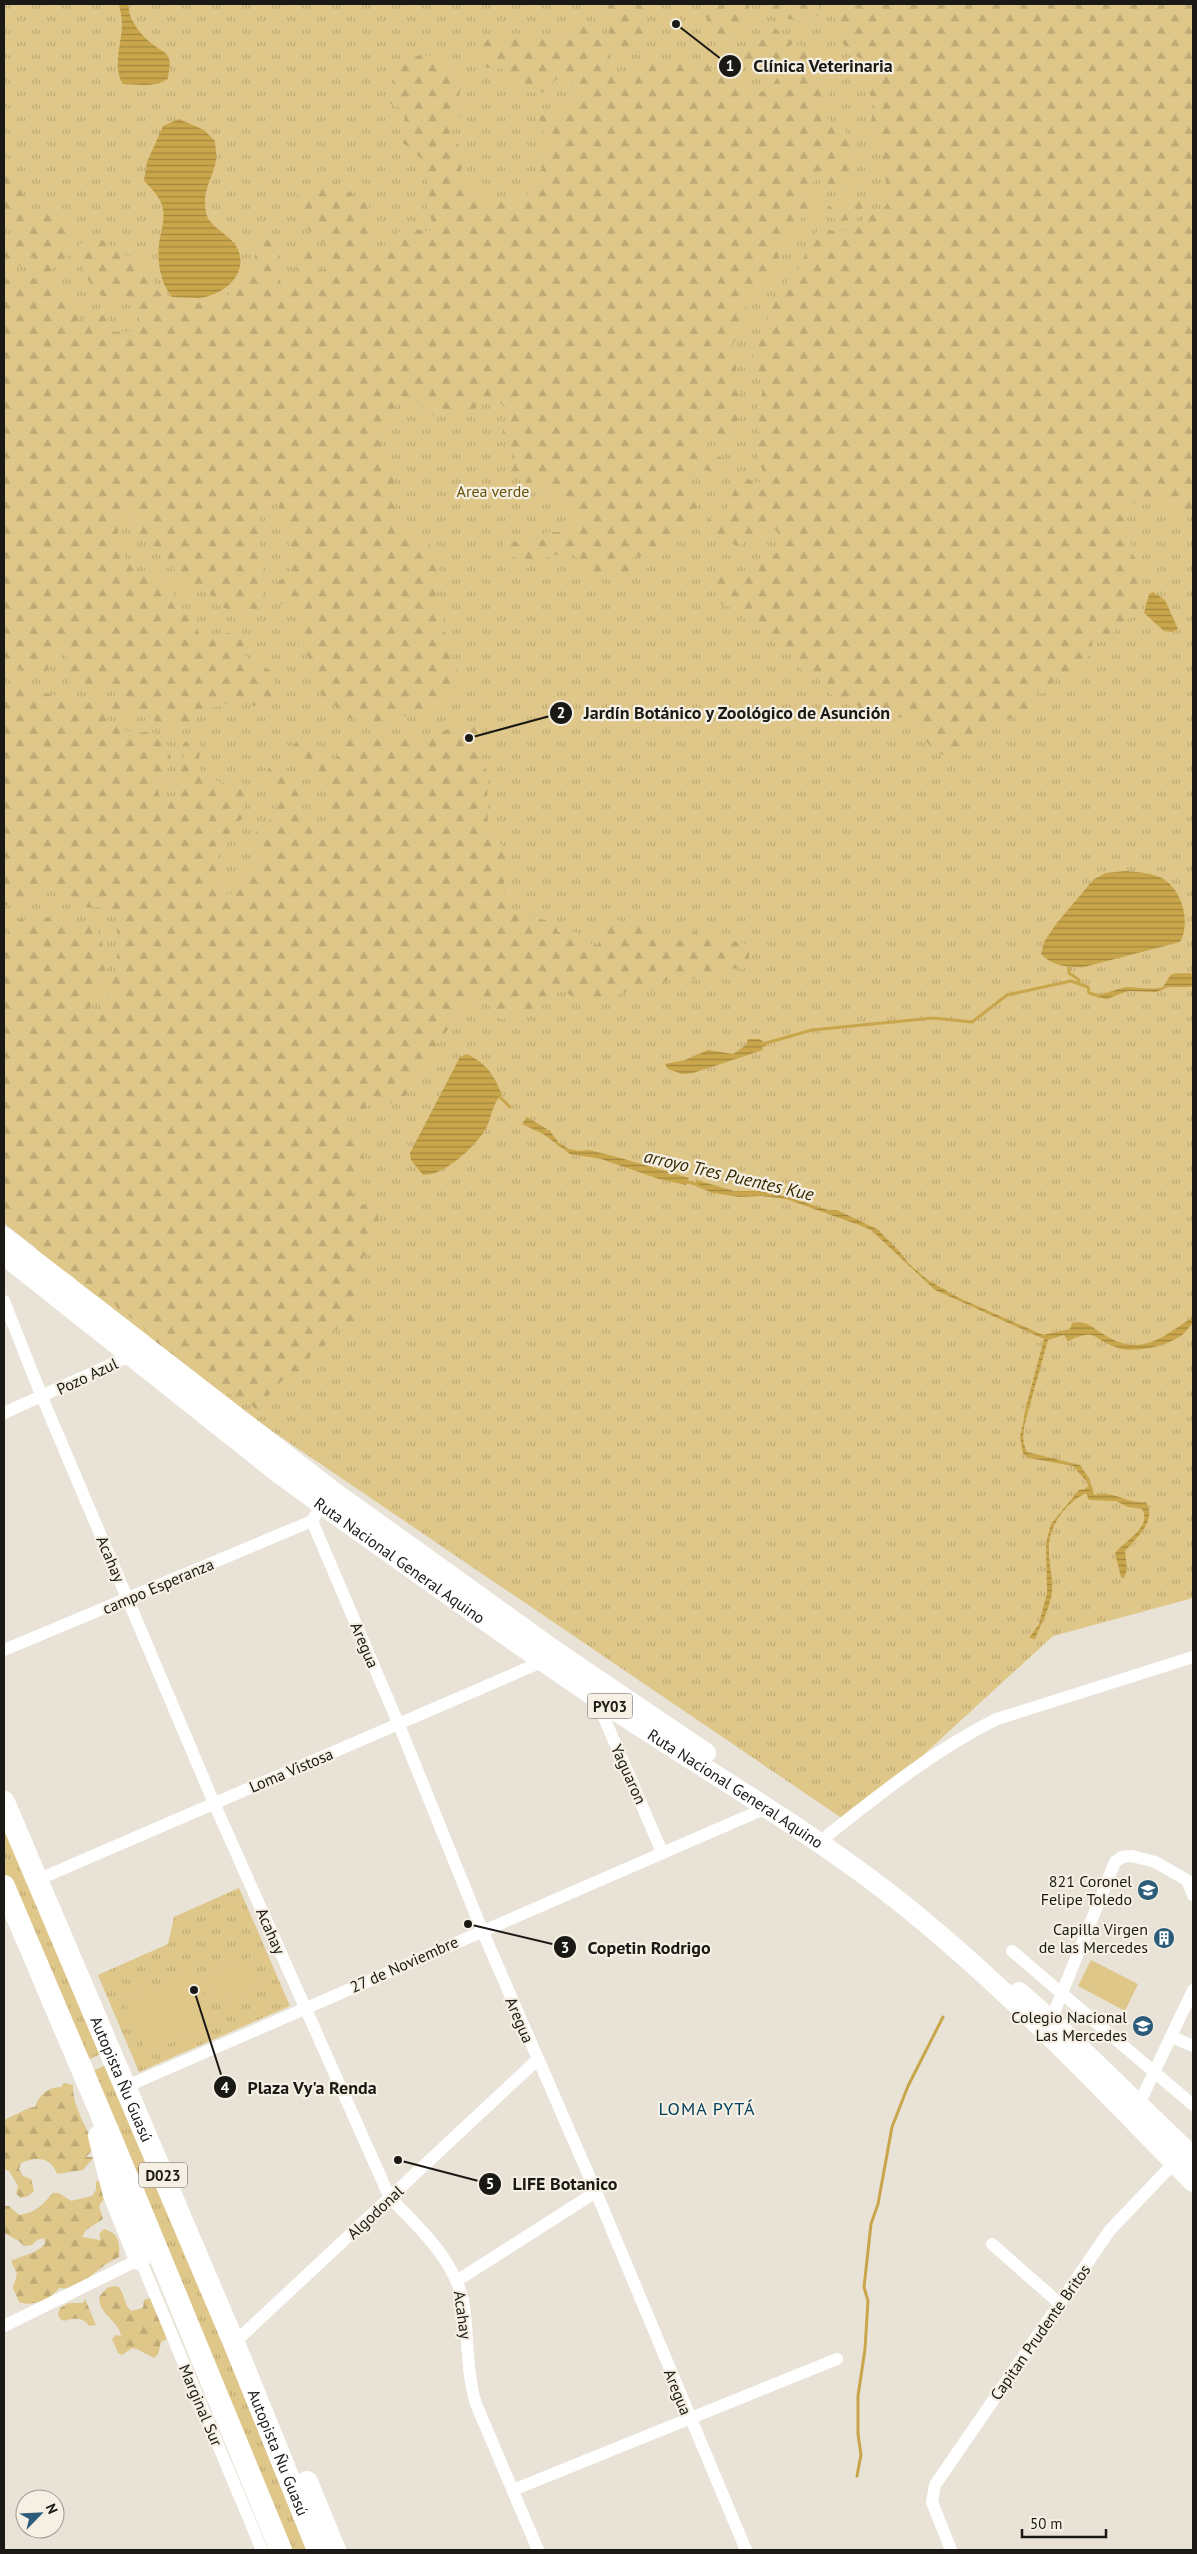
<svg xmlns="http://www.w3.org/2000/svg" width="1197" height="2554" viewBox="0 0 1197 2554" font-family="'PT Sans',sans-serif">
<defs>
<pattern id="grass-tufts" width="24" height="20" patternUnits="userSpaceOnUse" patternTransform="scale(1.25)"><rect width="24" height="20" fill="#dfc689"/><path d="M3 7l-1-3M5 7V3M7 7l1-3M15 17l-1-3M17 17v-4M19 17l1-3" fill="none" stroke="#bfaa75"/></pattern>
<pattern id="forest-firs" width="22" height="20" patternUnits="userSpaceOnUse" patternTransform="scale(1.25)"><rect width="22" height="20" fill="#dfc689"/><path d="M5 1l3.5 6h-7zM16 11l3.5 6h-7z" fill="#bfaa75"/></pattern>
<pattern id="water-rules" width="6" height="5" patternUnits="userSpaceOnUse" patternTransform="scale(1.25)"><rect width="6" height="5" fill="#c9a64b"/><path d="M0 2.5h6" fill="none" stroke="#a2863d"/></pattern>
</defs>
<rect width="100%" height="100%" fill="#e8e3d6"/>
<g fill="url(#grass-tufts)">
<path d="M4,4H1193V1598L1053,1636L849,1823L253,1418L4,1223Z"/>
<path d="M4,1825L103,2053L85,2061L4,1875Z"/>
<path d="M239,1888L290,2006L139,2072L98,1975L168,1944L174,1917Z"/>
<path d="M108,2064L308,2550H285L89,2073Z"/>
</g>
<g fill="url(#forest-firs)">
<path d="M589,4H648L645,47L642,52C610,57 617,43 604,22C600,16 594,9 589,4Z"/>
<path d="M701,4H752L749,6C750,23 743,35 730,44L724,45L714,39Z"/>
<path d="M761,4H819V13L812,22C803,23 771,16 765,11C764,9 763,6 761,4Z"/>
<path d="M840,4H1193V516L1183,520L1158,498C1153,498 1151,501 1146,502C1132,504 1125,499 1124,520L1129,531L1133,555L1142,566L1143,602L1136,615L1123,622L1112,634L1095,635L1092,640L1093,652C1075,670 1082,674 1054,676L1048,693H1040L1032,684L1027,686L1025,694L1037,711L1010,719L993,712L963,749L948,756C924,753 920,719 898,717C893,720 889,725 884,726C872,729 860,715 858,705L850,706L830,694L820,679L804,674L792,655L780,649L768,633L751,628L740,611L721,604L715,591L717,577C726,568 733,576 743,574C752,572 753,564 760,559C764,557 768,558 771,556C787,550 781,533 771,525L763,534L748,535L740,547L718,538L704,536L699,529L717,512L727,509L737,482L748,479L759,483L764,474L757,458L760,424L754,417C756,405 765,397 762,383C759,371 751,362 753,349L771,313L778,291L797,272L816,232C824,228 827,230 835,231C853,232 865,220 872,206L877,216L887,204L886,182L879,149L870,128L874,106L867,85L866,69L861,59L847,50L841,40L837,24Z"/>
<path d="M568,25C574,25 583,23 590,25C599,27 601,42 609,47L611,70L625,80L635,76L647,64L669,60L688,65L705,62L713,69L724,72L734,86H745L761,92L771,88L777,78L775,68C761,66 743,72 739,51C758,48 757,36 772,25L784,37L795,41L788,48L797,45L820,48L824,65L819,76C824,93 836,90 823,111C827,123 836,121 844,128C850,134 852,171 852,180C852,184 850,187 847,190H836L822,180L817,179L803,190L809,198L821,200L835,210L840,208L842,203L856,195L863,205L861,216L850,220L839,221L813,210L810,206C797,218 803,222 796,232C791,238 784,240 781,248C777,258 781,267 773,277C765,285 751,285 745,296C740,306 749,308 750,316C750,321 736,340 732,345L736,358V382L741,399L737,421L728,435L706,437L704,433L692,445V451C711,454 717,451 732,467L727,477L706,470L691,479L689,484L696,494L699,505L684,522L683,527L676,537L666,542L659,551L630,559L633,576C623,579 616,577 606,574L596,579C582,575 581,554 568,553C554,552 543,562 530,564L509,555L503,546L506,541L534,542L547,532H569L577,524L579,518C564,502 551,502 536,482L525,483L509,473C525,454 509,453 502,436L504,425H512C509,412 500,395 484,397C464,426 462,405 434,416C423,412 420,399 409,395L405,399L398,400L392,421L382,427C375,448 390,463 395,482C400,500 389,510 405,530C409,535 423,538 429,542L439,571L436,594L443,616L442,628L453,648L452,660L462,681L461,687L427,711L424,715L401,716L378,722L343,717L338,708L320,693L314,662L298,647L299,613C287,604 274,606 274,587L289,571C294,547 282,523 278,500L267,496L256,499C261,515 259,529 260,546C261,567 267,587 261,608L253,616C246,616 232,613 226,609C212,602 205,577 182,588L173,567L167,565L157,551L139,537L138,526L129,511L123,510L114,516L118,527V544L135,573L157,575L163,585L173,592L178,609L193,617L199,634L209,639L231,632H242L245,655L249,660L270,670L277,692L264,704L253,706L244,700L233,698L224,705L207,709L189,723L161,725C151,719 146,710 133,709C122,708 116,718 107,707L117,693C104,680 85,687 69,683C64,670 73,657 59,647L53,648L47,670L43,675L21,670L4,657V281L23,275L54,285C63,305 69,293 85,303L73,333L91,311L95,315H106L115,332L131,331L140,324V313C129,301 119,303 105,297C89,291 84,269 77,255L76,249L90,234L106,242L119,254L135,257L148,268L157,290L176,304L194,301L205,304L226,297L245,277L255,258L256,242L261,238L270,239C286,252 269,274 284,287L289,286C301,276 295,269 296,256L302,248H308L318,269L324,271C348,252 311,234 302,223C297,218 295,209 292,202L308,184L325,186L336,183L369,206L374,247C394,246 392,235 403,229C410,225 422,233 430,231L433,226L427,205L430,189L424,172V161L403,143L401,137L405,116L399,107L389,103C385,92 389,90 394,82C397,78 397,74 399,71C420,43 436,57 458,73L463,90H460L459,96L462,113C443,132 451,134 463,151V163L460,174C466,180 470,190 478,194C495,204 528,201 539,184L538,173L542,169L541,158L544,154L555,150L554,144L545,138L538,117L548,112L565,113C574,102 578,85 568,73C554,77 556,82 547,90C541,96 518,91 513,85C509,80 507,74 502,69L480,67L478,50L493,34L557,35L562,32L563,27Z"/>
<path d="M4,172L23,185C24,196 19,207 27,217L40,212H50L69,218L73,238L69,246L68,265L62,270L55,265L49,273L38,270L34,256L26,259L20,266L12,265L9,272L4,274V248L10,247L18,231L11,226H4Z"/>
<path d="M26,683L37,685L45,693L83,703L94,702L99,703C104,719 115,729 132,732C145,735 151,726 163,741C187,770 145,775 163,803L168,804L176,796L175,772L184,757L182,746L186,741L197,739C203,748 198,756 199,766C203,783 234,783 246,791L242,819L232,825L229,836L218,848L220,881L224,892L228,894L234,893L238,889L246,872L257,860L259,854L255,842L256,831L264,823L275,818C278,810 275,800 277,790L273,786L262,783L269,768L275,767L294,778L298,788L299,805C305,813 315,822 325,823C329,820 334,814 334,809C333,803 325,781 321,777L305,774L291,754L298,738L317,744L324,754L334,760L342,753L346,736L351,734L382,736L393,734L408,740L436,735L462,722L473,723L481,737L480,754L488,775L487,803L488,825L496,839L508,852C509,874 499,883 508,906L522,915L554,922L558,932H576L588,943L598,945L599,940L596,929L600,924L610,918L632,924L643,922L662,933L655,938C675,951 684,936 703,928L718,937L746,944L749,948V959L744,969L727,968C708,992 695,973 671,977L654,990L624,992L600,1004L590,1000L578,1001L555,984L549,986L550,997L533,1011L516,1013L506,1019H501L485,1002H468L463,1005L456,1020L438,1041L433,1056L425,1064L407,1094L399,1103L394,1104L377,1099L364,1109L349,1115L340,1124L341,1129L362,1134C366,1158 361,1178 352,1201L356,1205L374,1204C382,1221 377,1219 371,1234L373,1245C364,1259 353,1263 351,1281C350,1291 364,1291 356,1314C355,1317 355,1323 353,1325C348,1332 333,1327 326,1331L325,1347L310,1355L295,1379L284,1380L275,1385L260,1409H255L247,1401L216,1389C213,1376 202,1379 193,1374C188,1371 187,1365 184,1360L173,1357L152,1340L142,1325L118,1309L110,1297L92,1296L83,1290L73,1276L52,1264L36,1250L25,1229L4,1218V943L10,926L20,919L54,917L94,927L98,931L103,947L105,970L89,1011L88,1017L93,1019L108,1010L106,998L117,966V919L114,913L105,906L88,908C84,905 83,903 80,900C76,895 70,897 66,894C62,892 61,889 56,888C26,879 31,906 4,905V684Z"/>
<path d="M64,2083L73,2085C72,2106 87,2128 95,2147L86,2157H94L83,2170L57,2174C51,2157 37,2156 21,2163L19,2169L23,2176L31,2179L34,2191L28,2196L20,2198L16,2193L18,2186L9,2171L4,2169V2120L29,2108L35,2107C39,2095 48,2087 61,2087Z"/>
<path d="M101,2179L112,2201L103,2200L99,2206L103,2219L86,2230L82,2237L101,2240L99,2234L104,2229C119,2233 120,2243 119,2257L106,2264L74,2289L59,2288C50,2300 33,2307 19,2302L13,2288L17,2274L11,2261C23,2255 36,2254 45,2244L44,2238L37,2240L32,2245L24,2246L19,2241L4,2233V2206H9L19,2215C37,2212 41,2206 53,2193H59L71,2201L92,2196L96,2190V2182Z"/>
<path d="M114,2286L119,2287C125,2295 123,2303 131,2311L143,2308L144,2300L154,2297L167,2339L161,2342L158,2354L154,2358L137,2349L132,2348L122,2355L118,2353L112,2339L116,2335L121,2336C119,2320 100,2317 99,2297L107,2288Z"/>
<path d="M85,2299L96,2325L89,2326C83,2317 74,2318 64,2321L60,2319L58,2314L60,2308L69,2303H83Z"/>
</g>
<g fill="#dfc689">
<path d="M249,1957L262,1986L218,2005L205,1976Z"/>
<path d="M1091,1960L1138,1984L1125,2011L1078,1986Z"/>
<path d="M194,1969L217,2023L147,2053L123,1999Z"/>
</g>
<g fill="url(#water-rules)">
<path d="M119,4H128C129,21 141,36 155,46C160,50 167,52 169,59C171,65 168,73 168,79C152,88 140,84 123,84C112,67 122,43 122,24C122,18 120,10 119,4Z"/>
<path d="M179,119L204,130L215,141C215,147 217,154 216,160C212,182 200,192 207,216C211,227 227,234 234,243C253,269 227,295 199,298C191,298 181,297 172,297C161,284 157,263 159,245C160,234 165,222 163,210C162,199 152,189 144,181L147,162L163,126Z"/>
<path d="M1153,592L1165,600L1178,629L1172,632L1164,631L1144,613L1149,594Z"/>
<path d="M1126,871C1136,872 1148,873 1157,876C1181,884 1192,922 1180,942L1084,967C1069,968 1052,966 1041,954L1044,942L1056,924L1094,879L1106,873Z"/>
<path d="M1189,973L1193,974V987H1169L1156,992L1128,991L1107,999L1096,997L1097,994C1109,994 1120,987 1130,987C1141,988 1151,990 1163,987C1174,971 1167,974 1189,973Z"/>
<path d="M748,1039H759L766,1043L767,1046L762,1047L763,1050L693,1073L682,1074L668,1069L665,1064L685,1060L708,1050L733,1054L746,1045Z"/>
<path d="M467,1054C487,1064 494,1075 502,1095C491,1104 492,1119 485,1130C474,1148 443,1176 423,1175L411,1160L410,1153L460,1057Z"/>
<path d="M527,1117L550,1131L559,1143L569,1149L579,1151L589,1150L617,1157L689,1178L686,1185L659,1179L601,1159L570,1154L543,1134L522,1124Z"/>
<path d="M697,1180L734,1191H762L791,1198L828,1210H837L877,1229L899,1251L909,1264L928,1280L957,1297L1043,1335L1070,1329L1072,1323C1089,1321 1089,1326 1103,1334C1141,1358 1161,1338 1193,1317V1323C1188,1328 1185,1334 1179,1337C1164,1347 1132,1354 1115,1347C1091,1338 1097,1328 1068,1341L1064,1335L1048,1340L1029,1408L1026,1407L1044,1339L935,1290L871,1230L859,1225L786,1199L762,1196L739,1197L713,1193L695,1186Z"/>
<path d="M1025,1415L1027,1416C1023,1429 1021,1440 1027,1452L1080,1465L1090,1480L1086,1481L1073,1466L1029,1458L1023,1454L1020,1436Z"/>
<path d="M1088,1486L1095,1495C1112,1489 1129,1505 1146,1502C1157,1521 1137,1537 1125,1551L1127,1570L1124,1578L1121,1577L1115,1553C1124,1542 1153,1526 1142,1509L1128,1507L1116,1501L1089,1500L1086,1493C1067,1502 1050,1524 1049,1545C1048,1560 1053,1576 1052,1592C1050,1608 1041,1624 1035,1639L1029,1638L1039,1624L1047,1593L1046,1543L1051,1524L1079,1490L1085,1489Z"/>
</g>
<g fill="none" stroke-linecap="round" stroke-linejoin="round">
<g stroke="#c9a64b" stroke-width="3">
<path d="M1069,968V973L1079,980V983"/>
<path d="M766,1043L812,1030L933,1018L972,1022L1007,995L1071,981L1088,987L1089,993L1099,996"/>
<path d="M500,1097L510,1107"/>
<path d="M685,1181L698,1185"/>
<path d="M1025,1418L1028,1405"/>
<path d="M1087,1478L1092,1491"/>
<path d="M857,2476L861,2455L858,2434V2396L865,2349L868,2301L864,2287L871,2224L878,2204L892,2127L908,2086L943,2017"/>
</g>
<g stroke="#fff" stroke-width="12">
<path d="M4,1301L42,1397L214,1803L390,2198C422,2230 461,2266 465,2314C468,2344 467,2374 476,2404L538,2550"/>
<path d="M4,1413L132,1355"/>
<path d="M325,1499L312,1521L399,1725L482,1930L596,2192L746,2550"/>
<path d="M4,1650L312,1521"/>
<path d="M596,1699L662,1852"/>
<path d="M828,1835C881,1793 936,1749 997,1719L1193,1657"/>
<path d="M37,1880L544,1661"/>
<path d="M1012,1951L1193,2105"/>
<path d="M1051,2020L1115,1862L1122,1857L1132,1856L1155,1862L1187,1880L1193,1895"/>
<path d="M1172,2037L1193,2046"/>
<path d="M125,2087L766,1808"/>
<path d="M1139,2104L1193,1990"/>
<path d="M992,2244L1059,2303"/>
<path d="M458,2280L596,2192"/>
<path d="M4,2326L140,2259L262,2550"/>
<path d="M234,2343L537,2060"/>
<path d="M513,2490L837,2359"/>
<path d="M951,2550L932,2502L935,2485L1110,2230L1174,2163"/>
</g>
<g stroke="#fff" stroke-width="20">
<path d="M4,1237L330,1489L554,1650L706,1753"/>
<path id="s1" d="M4,1255L277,1472L322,1505C413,1569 503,1635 595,1697C690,1761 790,1818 882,1888C994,1974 1095,2081 1193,2182"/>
<path d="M1019,1992L1051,2020L1193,2157"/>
</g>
<g stroke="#fff" stroke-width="22">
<path id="s2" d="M4,1802L234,2343L318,2550"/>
<path d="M4,1886L109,2133L281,2550"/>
<path d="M99,2136L114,2195L140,2259"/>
<path d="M307,2482L335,2550"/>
</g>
</g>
<defs>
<g id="school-disc" transform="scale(1.125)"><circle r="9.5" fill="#2c5c7a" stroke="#f5f0e3"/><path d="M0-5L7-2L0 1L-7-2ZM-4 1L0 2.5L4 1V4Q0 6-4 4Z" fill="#fff"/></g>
<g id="building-disc" transform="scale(1.125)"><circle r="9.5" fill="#2c5c7a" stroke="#f5f0e3"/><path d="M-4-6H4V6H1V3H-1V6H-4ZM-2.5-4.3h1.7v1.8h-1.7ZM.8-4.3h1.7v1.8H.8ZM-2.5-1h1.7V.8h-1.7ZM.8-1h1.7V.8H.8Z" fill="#fff"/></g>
</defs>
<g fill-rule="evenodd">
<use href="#school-disc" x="1148" y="1890"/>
<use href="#building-disc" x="1164" y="1938"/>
<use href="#school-disc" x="1143" y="2026"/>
</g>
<g text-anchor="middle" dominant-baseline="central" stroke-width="4.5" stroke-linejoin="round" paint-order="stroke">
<g fill="#f5f0e3" stroke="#5c5a53" stroke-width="1">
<rect x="587.5" y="1693.5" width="45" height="25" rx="4"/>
<rect x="139" y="2162.5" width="48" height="25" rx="4"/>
</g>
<g font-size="15" font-weight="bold" fill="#1b1915">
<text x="610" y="1706">PY03</text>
<text x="163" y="2175">D023</text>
</g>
<g font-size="16" fill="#695209" stroke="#f5f0e3">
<text x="493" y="491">Area verde</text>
</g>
<g font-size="16" fill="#1b1915" stroke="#f5f0e3">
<text transform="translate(87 1376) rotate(-25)">Pozo Azul</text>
<text transform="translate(111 1559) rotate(67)">Acahay</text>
<text stroke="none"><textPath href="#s1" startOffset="500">Ruta Nacional General Aquino</textPath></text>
<text transform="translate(158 1586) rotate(-23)">campo Esperanza</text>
<text transform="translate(365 1645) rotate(67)">Aregua</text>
<text transform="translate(291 1770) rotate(-23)">Loma Vistosa</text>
<text transform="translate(629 1774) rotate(66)">Yaguaron</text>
<text stroke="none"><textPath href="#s1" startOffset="906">Ruta Nacional General Aquino</textPath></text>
<text transform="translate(271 1931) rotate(66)">Acahay</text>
<text transform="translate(404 1964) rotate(-24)">27 de Noviembre</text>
<text transform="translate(520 2020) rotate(67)">Aregua</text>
<text stroke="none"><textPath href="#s2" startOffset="301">Autopista Ñu Guasú</textPath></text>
<text transform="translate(375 2212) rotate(-43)">Algodonal</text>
<text transform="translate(463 2315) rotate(82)">Acahay</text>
<text transform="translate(1040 2332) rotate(-55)">Capitan Prudente Britos</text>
<text transform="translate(678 2392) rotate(68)">Aregua</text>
<text transform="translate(201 2405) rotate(67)">Marginal Sur</text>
<text stroke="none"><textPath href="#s2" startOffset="706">Autopista Ñu Guasú</textPath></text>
</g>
<g font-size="16" fill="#1b1915" stroke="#f5f0e3" text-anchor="end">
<text x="1132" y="1881">821 Coronel<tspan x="1132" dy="18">Felipe Toledo</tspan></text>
<text x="1148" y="1929">Capilla Virgen<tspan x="1148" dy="18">de las Mercedes</tspan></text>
<text x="1127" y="2017">Colegio Nacional<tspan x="1127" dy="18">Las Mercedes</tspan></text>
</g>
<g font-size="18" font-style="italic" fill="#372900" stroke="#f5f0e3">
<text transform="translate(729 1175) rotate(13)">arroyo Tres Puentes Kue</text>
</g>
<g font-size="18" letter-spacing="1" fill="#004060" stroke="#f5f0e3">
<text x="707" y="2108">LOMA PYTÁ</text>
</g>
</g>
<path fill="none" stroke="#1b1915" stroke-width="2" d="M676 24L730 66M469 738L561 713M468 1924L565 1947M194 1990L225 2087M398 2160L490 2184"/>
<g fill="#1b1915" stroke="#f5f0e3" stroke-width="2">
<circle cx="676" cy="24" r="5"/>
<circle cx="469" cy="738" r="5"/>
<circle cx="468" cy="1924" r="5"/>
<circle cx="194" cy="1990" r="5"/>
<circle cx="398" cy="2160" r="5"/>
<circle cx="730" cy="66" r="12"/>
<circle cx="561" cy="713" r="12"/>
<circle cx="565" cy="1947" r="12"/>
<circle cx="225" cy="2087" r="12"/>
<circle cx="490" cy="2184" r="12"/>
</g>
<g font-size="15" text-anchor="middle" font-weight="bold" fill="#fff">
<text x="730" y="71">1</text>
<text x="561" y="718">2</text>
<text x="565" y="1953">3</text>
<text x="225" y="2093">4</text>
<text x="490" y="2189">5</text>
</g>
<g font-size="18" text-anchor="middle" font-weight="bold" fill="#1b1915" stroke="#f5f0e3" stroke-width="4.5" stroke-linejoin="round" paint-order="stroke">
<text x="823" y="72">Clínica Veterinaria</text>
<text x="737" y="719">Jardín Botánico y Zoológico de Asunción</text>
<text x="649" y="1954">Copetin Rodrigo</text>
<text x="312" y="2094">Plaza Vy'a Renda</text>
<text x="565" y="2190">LIFE Botanico</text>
</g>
<rect width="1197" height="2554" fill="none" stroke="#1b1915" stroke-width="10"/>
<g transform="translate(40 2514) rotate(66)"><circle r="24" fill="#f5f0e3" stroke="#9e9a91"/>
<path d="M0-4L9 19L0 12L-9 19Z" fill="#2c5c7a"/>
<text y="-8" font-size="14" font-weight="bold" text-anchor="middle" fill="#1b1915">N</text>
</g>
<path d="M1022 2529v8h84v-8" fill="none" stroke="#1b1915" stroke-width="2.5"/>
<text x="1030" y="2529" font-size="15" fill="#1b1915" stroke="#f5f0e3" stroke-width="4" paint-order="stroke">50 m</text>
</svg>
